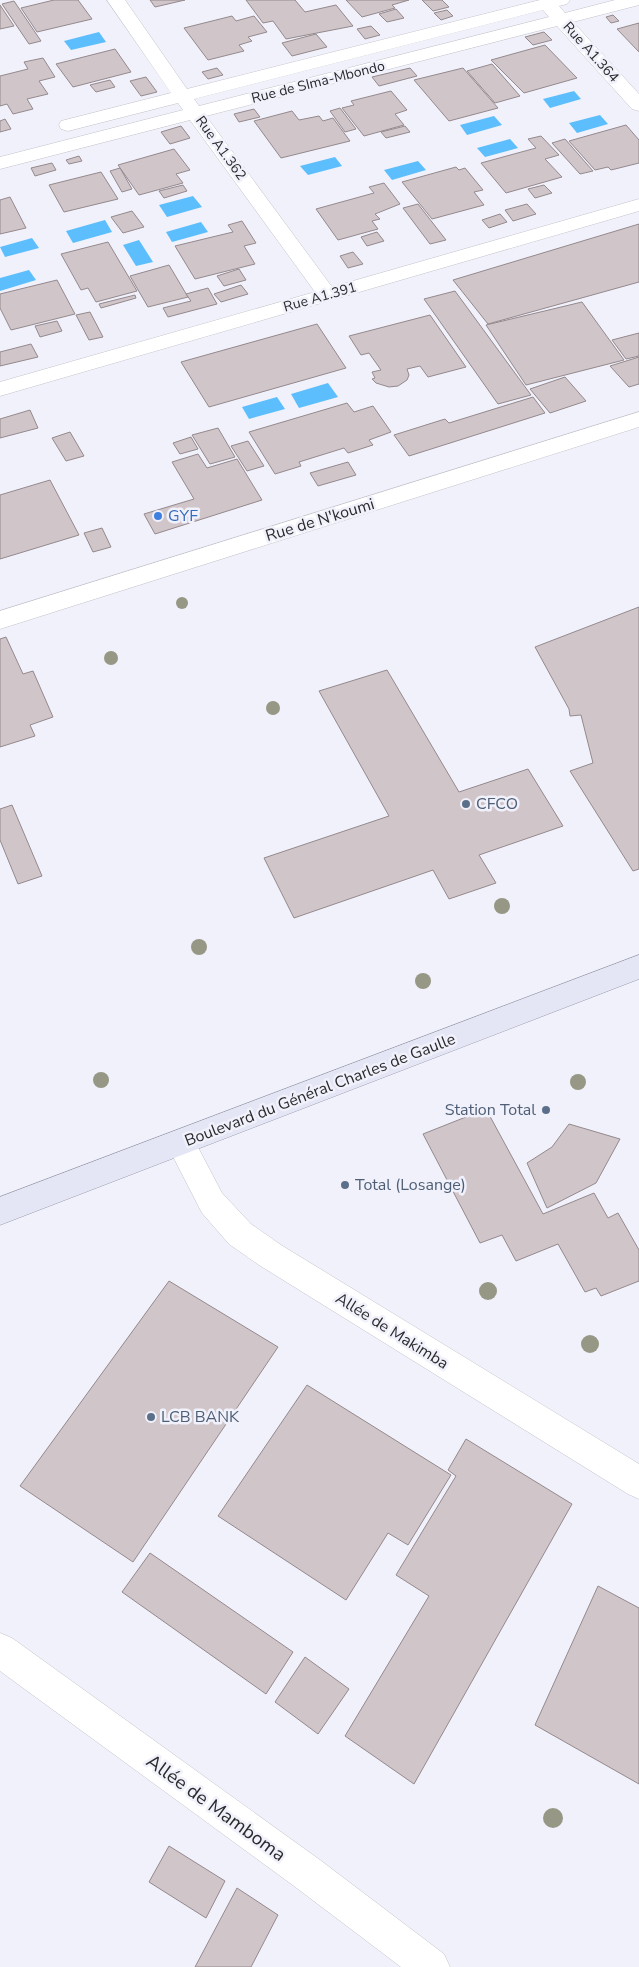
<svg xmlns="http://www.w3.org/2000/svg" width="639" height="1967" viewBox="0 0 639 1967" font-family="'Nunito Sans',sans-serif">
<rect width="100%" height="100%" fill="#f1f1fb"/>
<g fill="#5cbefc">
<path d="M99,32L106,42L71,50L64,41Z"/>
<path d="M574,91L581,99L550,108L543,99Z"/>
<path d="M600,115L608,124L577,133L569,123Z"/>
<path d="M494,116L502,125L467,135L460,125Z"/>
<path d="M510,139L518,148L485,157L477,148Z"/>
<path d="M335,157L342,166L308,175L300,166Z"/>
<path d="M418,161L426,170L392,180L384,170Z"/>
<path d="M193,196L202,207L167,217L159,205Z"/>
<path d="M105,220L112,232L73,243L66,231Z"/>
<path d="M201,222L208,232L172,242L166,232Z"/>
<path d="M32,238L39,248L5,257L0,247Z"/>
<path d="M139,240L153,262L136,266L123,245Z"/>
<path d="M29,270L36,280L0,291V278Z"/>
<path d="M328,383L338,397L299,408L291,394Z"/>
<path d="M277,397L285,409L249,419L242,407Z"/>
</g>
<g fill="#d0c5c9" stroke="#94898d">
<path d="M54,0H78L92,19L37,32L21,8Z"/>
<path d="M150,0H185L155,7Z"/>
<path d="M246,0H295L305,12L336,5L353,26L286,39L273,21L263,23Z"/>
<path d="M346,0H409L392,5L395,8L362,17Z"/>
<path d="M422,0H442L449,7L433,11Z"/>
<path d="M14,1L41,41L29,44L2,4Z"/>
<path d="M0,5L14,26L0,29Z"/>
<path d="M396,9L404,18L387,22L379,14Z"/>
<path d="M447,10L453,16L441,20L434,13Z"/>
<path d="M613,15L619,21L611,23L606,17Z"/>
<path d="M232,16L236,21L254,16L267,32L248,37L252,41L239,45L244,51L208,60L184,28Z"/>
<path d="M639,23V52L617,29Z"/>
<path d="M371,26L380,35L365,39L357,29Z"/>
<path d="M544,32L552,40L533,45L525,37Z"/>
<path d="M316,34L327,47L292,56L282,43Z"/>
<path d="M545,45L577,78L524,93L491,60Z"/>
<path d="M115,49L131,72L73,87L56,64Z"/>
<path d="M43,58L55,77L39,81L48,94L27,99L33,109L13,114L7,104L0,106V76L28,69L24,62Z"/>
<path d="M492,64L520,96L495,103L467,71Z"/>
<path d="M217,68L223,75L208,79L202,72Z"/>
<path d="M410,68L417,76L379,86L372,77Z"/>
<path d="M463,68L498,108L449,121L414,80Z"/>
<path d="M146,77L157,92L141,96L130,81Z"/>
<path d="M110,80L115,87L96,92L90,85Z"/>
<path d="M391,91L407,110L395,114L404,125L364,136L342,108L354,105L351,101Z"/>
<path d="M340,108L356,129L345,132L330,111Z"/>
<path d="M254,109L260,117L239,122L234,114Z"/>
<path d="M292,111L299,120L319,116L323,121L333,118L350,141L281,158L254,121Z"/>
<path d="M5,119L11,129L0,132V121Z"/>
<path d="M626,125L639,140V163L611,170L608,167L595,170L569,141Z"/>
<path d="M181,126L190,138L170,144L161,132Z"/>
<path d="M405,126L410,132L386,138L381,132Z"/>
<path d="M541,136L559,155L545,159L562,177L506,193L481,163L536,148L528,139Z"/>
<path d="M565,139L593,171L580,174L552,143Z"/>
<path d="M174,149L190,170L176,174L183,183L139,195L118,165Z"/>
<path d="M79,156L82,161L69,164L66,160Z"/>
<path d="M52,163L56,170L35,176L31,168Z"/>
<path d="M456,167L459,170L465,168L483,190L474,192L484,205L432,219L402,182Z"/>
<path d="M120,168L132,189L122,192L110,171Z"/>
<path d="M101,172L118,199L64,212L49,185Z"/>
<path d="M384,183L400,204L375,214L380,219L372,221L378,229L338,240L316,209L374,193L369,187Z"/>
<path d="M183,185L187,191L164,198L159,191Z"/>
<path d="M544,185L552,193L535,198L528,189Z"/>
<path d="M10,197L26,228L0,234V200Z"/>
<path d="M418,204L446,240L430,244L403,208Z"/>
<path d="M527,204L536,214L513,221L505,210Z"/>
<path d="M132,211L144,227L123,233L111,217Z"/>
<path d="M500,214L507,222L489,228L482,220Z"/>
<path d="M242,221L256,243L244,246L255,264L195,279L175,246L233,232L228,225Z"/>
<path d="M639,224V282L488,324L453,280Z"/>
<path d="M377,232L384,241L367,246L361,237Z"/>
<path d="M108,242L137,291L96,302L88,288L81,290L61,254Z"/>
<path d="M353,252L363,264L348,268L340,256Z"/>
<path d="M169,265L188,297L148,307L130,276Z"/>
<path d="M239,269L246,280L224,286L217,276Z"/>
<path d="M57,280L75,314L11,330L0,308V294Z"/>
<path d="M241,285L248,294L221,302L214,294Z"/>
<path d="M208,288L217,304L168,317L163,308L191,301L186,294Z"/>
<path d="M455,291L531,395L498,404L424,299Z"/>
<path d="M135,295L136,298L101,308L99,304Z"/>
<path d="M582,302L624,360L526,385L486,325Z"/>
<path d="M90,312L103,337L89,340L76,315Z"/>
<path d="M430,315L466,367L428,377L420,366L407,369L409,375L407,380L398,386L389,387L376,383L372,379L375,378L372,372L381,370L369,353L361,355L349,336Z"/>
<path d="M57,321L62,331L40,337L35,326Z"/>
<path d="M317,324L346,368L209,407L181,362Z"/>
<path d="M639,333V356L626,359L612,340Z"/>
<path d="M31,344L38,357L0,366V352Z"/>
<path d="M639,357V384L629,387L610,366Z"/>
<path d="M565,377L586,401L550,413L530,389Z"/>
<path d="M533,397L545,413L409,456L394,435L445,419L449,423Z"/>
<path d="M347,403L354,412L373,406L391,432L369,440L373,445L348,453L344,448L299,462L301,466L275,474L249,432Z"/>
<path d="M30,410L38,428L0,438V419Z"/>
<path d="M218,428L235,457L210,464L192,435Z"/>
<path d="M70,432L84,456L66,461L52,438Z"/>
<path d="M191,437L198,449L180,454L173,443Z"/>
<path d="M248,441L264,466L247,471L231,446Z"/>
<path d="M198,454L207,468L237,459L262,500L155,534L144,514L194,499L172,462Z"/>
<path d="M348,462L356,475L318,486L310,473Z"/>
<path d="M50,480L79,535L0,559V495Z"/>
<path d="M102,528L111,547L93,552L84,533Z"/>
<path d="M639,607V869L633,871L570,771L593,763L581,715L570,716L569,709L535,647Z"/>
<path d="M6,637L23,674L33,671L53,717L30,725L35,736L0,747V639Z"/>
<path d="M387,670L459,792L528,769L563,826L479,855L496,883L449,899L433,870L294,918L264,858L389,816L319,691Z"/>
<path d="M12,805L42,876L18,884L0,840V809Z"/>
<path d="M486,1109L543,1214L594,1193L608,1218L618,1213L639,1250V1281L601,1296L596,1288L585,1292L558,1244L516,1261L502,1235L480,1243L423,1134Z"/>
<path d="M569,1124L620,1139L596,1183L547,1208L527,1163L552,1147Z"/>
<path d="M169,1281L278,1347L133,1562L20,1486Z"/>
<path d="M307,1385L451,1475L408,1545L388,1533L346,1600L218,1516Z"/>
<path d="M466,1439L572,1504L414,1784L345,1736L429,1596L396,1575L456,1476L448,1470Z"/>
<path d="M150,1553L293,1652L266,1694L122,1592Z"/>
<path d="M598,1586L639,1608V1784L535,1725Z"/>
<path d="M305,1657L349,1689L318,1734L275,1702Z"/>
<path d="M169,1846L225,1881L206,1918L149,1882Z"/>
<path d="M237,1888L278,1915L251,1967H195Z"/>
</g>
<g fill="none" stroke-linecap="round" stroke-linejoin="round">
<g stroke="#c2c2cb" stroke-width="1">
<g id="minor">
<path d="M107,0H125L187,89L540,0H570L567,4L559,6L565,13L615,0H639V5L573,22L639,94V111L632,109L557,26L206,116L332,287L639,199V211L0,396V382L315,292L190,120L0,169V157L183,110L178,103L68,131L61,129L59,125L61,121L171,93ZM543,10L549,17L199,106L194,99Z"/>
<path d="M639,412V427L0,629V611Z"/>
<path d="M181,1130L191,1134L222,1193L251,1224L281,1245L639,1464V1499L628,1494L259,1265L229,1244L202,1213L166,1143L171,1134Z"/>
<path d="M0,1633L12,1638L320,1860L444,1954L450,1967H401L294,1886L0,1671Z"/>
</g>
</g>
<g stroke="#989aab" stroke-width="1">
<path id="primary" d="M639,955V979L0,1225V1197Z"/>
</g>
<use href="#minor" fill="#fff" fill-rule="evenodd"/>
<use href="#primary" fill="#e4e6f5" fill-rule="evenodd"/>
</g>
<g fill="#969784">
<circle cx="182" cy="603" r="6"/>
<circle cx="111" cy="658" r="7"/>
<circle cx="273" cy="708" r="7"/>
<circle cx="502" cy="906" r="8"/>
<circle cx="199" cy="947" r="8"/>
<circle cx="423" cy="981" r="8"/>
<circle cx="101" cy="1080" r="8"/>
<circle cx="578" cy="1082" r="8"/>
<circle cx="488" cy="1291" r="9"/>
<circle cx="590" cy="1344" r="9"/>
<circle cx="553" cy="1818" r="10"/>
</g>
<circle fill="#3f7fe0" stroke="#f1f1fb" stroke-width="2" cx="158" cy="516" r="5"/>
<g fill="#5c6f8a" stroke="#f1f1fb" stroke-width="2">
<circle cx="466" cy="804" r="5"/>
<circle cx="546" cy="1110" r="5"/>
<circle cx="345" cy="1185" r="5"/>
<circle cx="151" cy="1417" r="5"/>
</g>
<g text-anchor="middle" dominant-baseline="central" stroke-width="5" stroke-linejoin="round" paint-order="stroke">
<g font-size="14" fill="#2b2b2e" stroke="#f1f1fb">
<text transform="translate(591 52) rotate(48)">Rue A1.364</text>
<text transform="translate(318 82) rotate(-14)">Rue de SIma-Mbondo</text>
<text transform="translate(221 148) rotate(54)">Rue A1.362</text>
<text transform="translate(320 297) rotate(-16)">Rue A1.391</text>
</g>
<g font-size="16" fill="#366cbe" stroke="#f1f1fb" text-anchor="start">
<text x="168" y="516">GYF</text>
</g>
<g font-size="16" fill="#2b2b2e" stroke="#f1f1fb">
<text transform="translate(320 520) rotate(-17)">Rue de N'koumi</text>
<text transform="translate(320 1090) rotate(-21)">Boulevard du Général Charles de Gaulle</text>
<text transform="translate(392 1331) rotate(32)">Allée de Makimba</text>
</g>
<g font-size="16" fill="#4e5e75" stroke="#f1f1fb" text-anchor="start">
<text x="476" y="804">CFCO</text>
<text x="536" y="1110" text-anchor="end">Station Total</text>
<text x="355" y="1185">Total (Losange)</text>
<text x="161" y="1417">LCB BANK</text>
</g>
<g font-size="19" fill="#2b2b2e" stroke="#f1f1fb">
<text transform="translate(216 1808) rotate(36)">Allée de Mamboma</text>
</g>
</g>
</svg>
